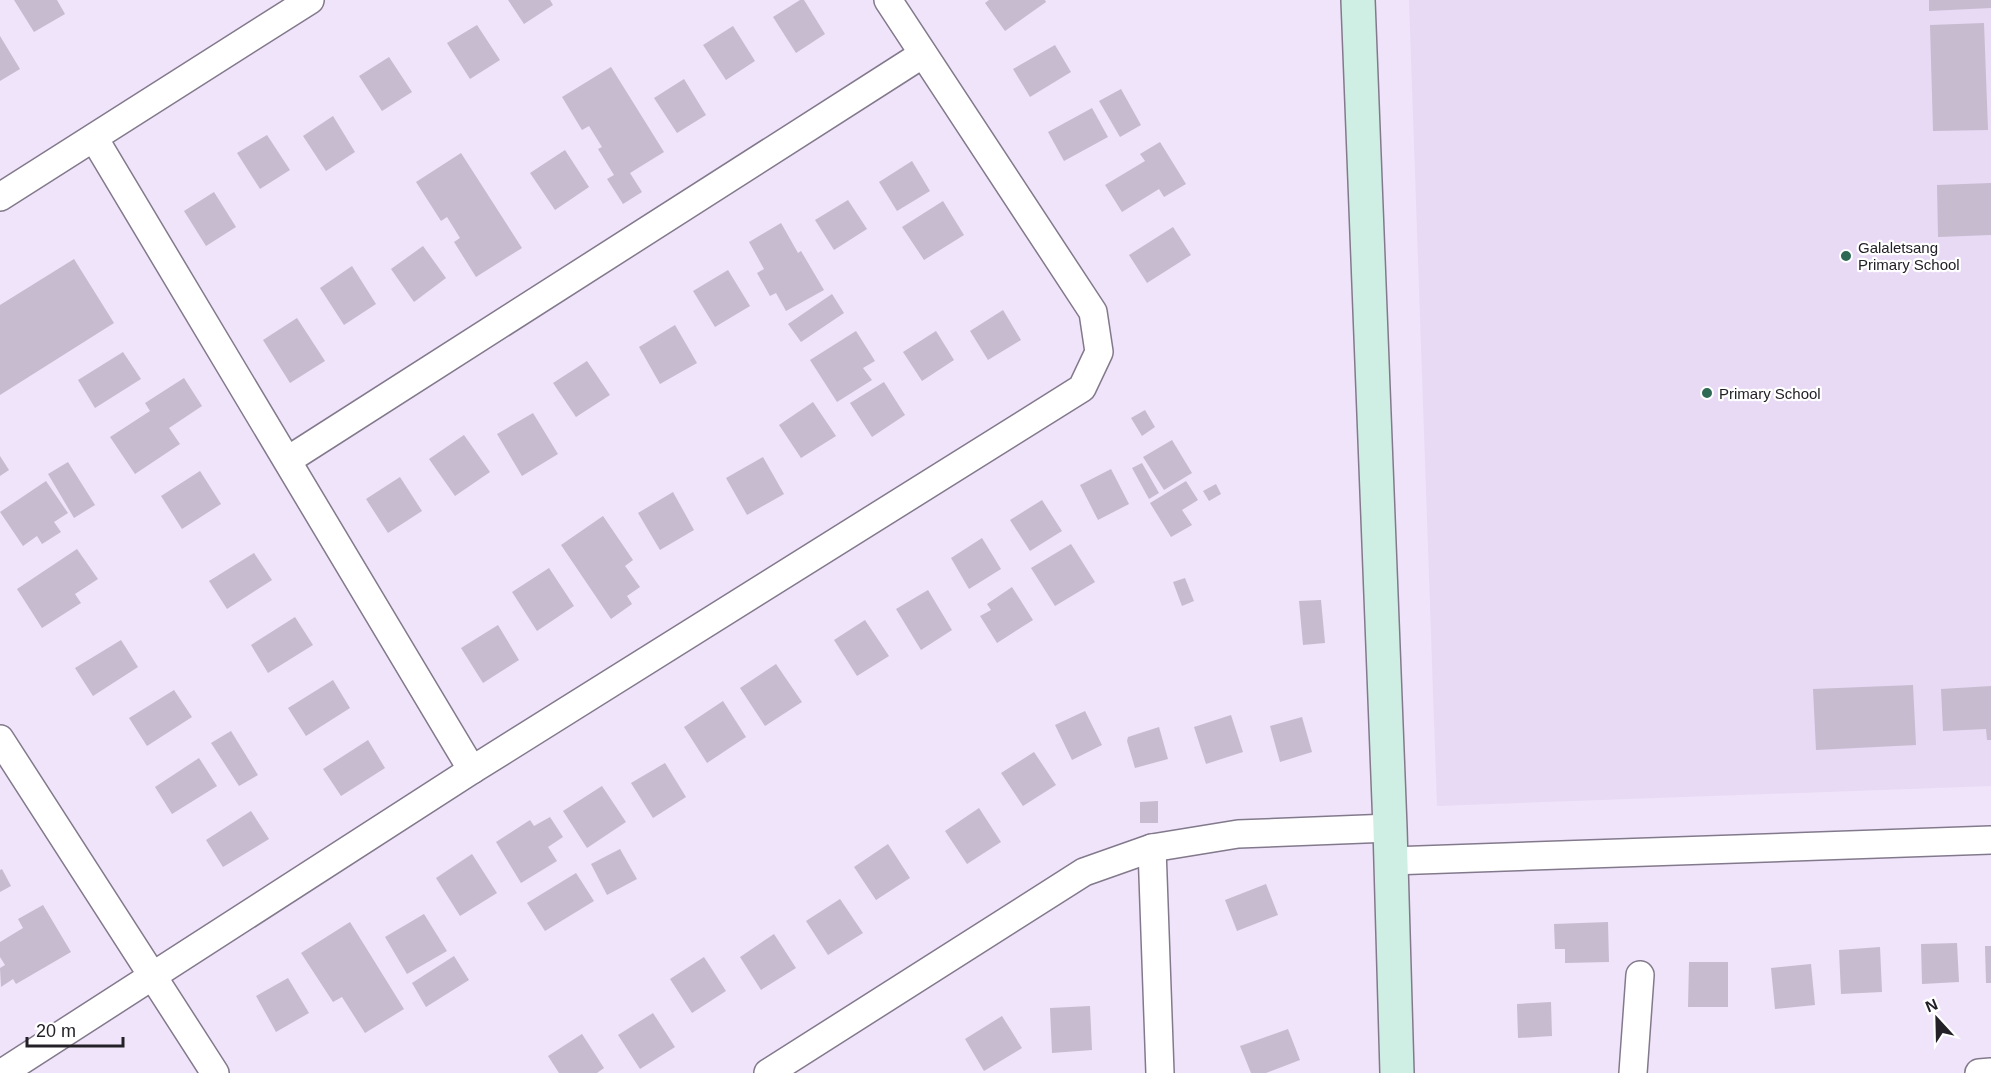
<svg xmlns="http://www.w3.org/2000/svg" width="1991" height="1073" viewBox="0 0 1991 1073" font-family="Arial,sans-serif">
<rect width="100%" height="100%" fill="#efe4f9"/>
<path fill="#e8d9f5" d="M1409,0H1991V786L1437,806Z"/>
<g fill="#c6bbcf">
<path d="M14,0H57L65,14L34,32Z"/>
<path d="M508,0H550L553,5L524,24Z"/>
<path d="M800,0H804L825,34L796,53L773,17Z"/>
<path d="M989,0H1045L1046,2L1005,31L985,3Z"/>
<path d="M1929,0H1991V8L1929,11Z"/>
<path d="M1984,23L1988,130L1933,131L1930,25Z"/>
<path d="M477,25L500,60L470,79L447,43Z"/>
<path d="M733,26L755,61L726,80L703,45Z"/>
<path d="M0,36L20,69L0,81Z"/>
<path d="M1055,45L1071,72L1030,97L1013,69Z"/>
<path d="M389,57L412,92L382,111L359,76Z"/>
<path d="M611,67L664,152L630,173L642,192L623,204L607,179L614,175L598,149L602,147L589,126L582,130L562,97Z"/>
<path d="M684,79L706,115L677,133L654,98Z"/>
<path d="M1121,89L1141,125L1120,137L1099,101Z"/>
<path d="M1092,108L1108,137L1064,161L1048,132Z"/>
<path d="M333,116L355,152L326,171L303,136Z"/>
<path d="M267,135L290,170L260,189L237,153Z"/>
<path d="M1160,142L1186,184L1164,197L1159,189L1122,212L1105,185L1145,161L1140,154Z"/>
<path d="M565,150L589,187L555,210L530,173Z"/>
<path d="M461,153L522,248L476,277L454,242L460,238L447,217L441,221L416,182Z"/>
<path d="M912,161L930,191L897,211L879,182Z"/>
<path d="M1991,183V235L1938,237L1937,185Z"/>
<path d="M214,192L236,227L206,246L184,211Z"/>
<path d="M848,200L867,229L834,250L815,220Z"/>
<path d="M943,201L964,235L924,260L902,227Z"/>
<path d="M781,223L798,253L801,251L824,290L786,311L776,293L770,296L757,273L764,269L749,242Z"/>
<path d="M1173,227L1191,255L1147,283L1129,255Z"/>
<path d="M423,246L446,278L414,302L391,269Z"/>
<path d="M74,259L114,323L0,395V305Z"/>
<path d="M352,266L376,304L344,325L320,288Z"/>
<path d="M728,270L750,306L715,327L693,291Z"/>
<path d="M832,294L844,313L801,342L788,324Z"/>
<path d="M1003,310L1021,340L988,360L970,331Z"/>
<path d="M297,318L325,361L290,383L263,340Z"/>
<path d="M675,325L697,363L660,384L639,347Z"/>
<path d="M856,331L875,361L863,368L872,380L837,402L810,360Z"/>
<path d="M936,331L954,360L922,381L903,352Z"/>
<path d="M123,352L141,379L95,408L78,380Z"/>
<path d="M587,361L610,395L576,417L553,383Z"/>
<path d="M184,378L202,406L169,428L180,444L135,474L110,437L150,411L145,403Z"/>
<path d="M884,382L905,415L872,437L850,403Z"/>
<path d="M813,402L836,436L801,458L779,425Z"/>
<path d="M1145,410L1155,427L1142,436L1131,418Z"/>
<path d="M533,413L558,454L522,476L497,434Z"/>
<path d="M464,435L490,472L455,496L429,459Z"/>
<path d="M1172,440L1192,473L1164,490L1143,457Z"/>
<path d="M0,456L9,470L0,476Z"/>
<path d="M763,457L784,494L747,515L726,478Z"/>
<path d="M68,462L95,505L74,518L48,474Z"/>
<path d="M1142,463L1159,493L1149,499L1132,468Z"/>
<path d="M1111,469L1129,504L1098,520L1080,485Z"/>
<path d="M200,471L221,504L182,529L161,496Z"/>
<path d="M400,477L422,511L388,533L366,499Z"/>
<path d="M46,481L68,513L54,522L61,532L42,544L37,536L23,546L0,512Z"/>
<path d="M1186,481L1198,500L1182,510L1192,525L1171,537L1150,503Z"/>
<path d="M1216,484L1221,494L1209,501L1203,491Z"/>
<path d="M673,492L694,530L660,550L638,513Z"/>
<path d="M1042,500L1062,531L1030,551L1010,520Z"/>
<path d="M603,516L633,560L625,566L640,587L627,596L632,604L611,619L561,545Z"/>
<path d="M982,538L1001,569L969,589L951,558Z"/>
<path d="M1071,544L1095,582L1055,606L1031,568Z"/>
<path d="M77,549L98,579L75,594L81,603L42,628L17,589Z"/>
<path d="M254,553L272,580L227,609L209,581Z"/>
<path d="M549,568L574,606L537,631L512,592Z"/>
<path d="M1185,578L1194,601L1182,606L1173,582Z"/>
<path d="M1012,587L1033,620L997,643L980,616L991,610L987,604Z"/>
<path d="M928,590L952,630L921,650L896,609Z"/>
<path d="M1321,600L1325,643L1303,645L1299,601Z"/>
<path d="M295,617L313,645L268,673L251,645Z"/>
<path d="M865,620L889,656L857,676L834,640Z"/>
<path d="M498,625L519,660L483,683L461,648Z"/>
<path d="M121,640L138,667L93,696L75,668Z"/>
<path d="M776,664L802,702L765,726L740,688Z"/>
<path d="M333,680L350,708L306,736L288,708Z"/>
<path d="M1913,685L1916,745L1816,750L1813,689Z"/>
<path d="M1991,686V740H1987L1986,729L1943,731L1941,689Z"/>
<path d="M174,690L192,717L147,746L129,718Z"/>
<path d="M723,701L746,737L707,763L684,727Z"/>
<path d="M1085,711L1102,745L1072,760L1055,725Z"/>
<path d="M1231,715L1243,752L1206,764L1194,727Z"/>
<path d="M1302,717L1312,752L1280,762L1270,726Z"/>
<path d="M1159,727L1168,759L1135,768L1127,741L1128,737Z"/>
<path d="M231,731L258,775L239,786L211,743Z"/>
<path d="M368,740L385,768L341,796L323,769Z"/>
<path d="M1034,752L1056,785L1023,806L1001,773Z"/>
<path d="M199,758L217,786L172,814L155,787Z"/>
<path d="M665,763L686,797L653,818L631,783Z"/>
<path d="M602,786L626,822L587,848L563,811Z"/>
<path d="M1158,801V823H1140V802Z"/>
<path d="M979,808L1001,842L967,864L945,831Z"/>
<path d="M251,811L269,839L223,867L206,840Z"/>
<path d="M550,817L563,837L548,847L557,861L521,883L496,842L530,820L534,826Z"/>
<path d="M888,844L910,878L876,900L854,867Z"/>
<path d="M620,849L637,879L607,895L591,864Z"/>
<path d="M472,854L497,893L460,916L436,878Z"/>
<path d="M2,869L11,886L0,892V870Z"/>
<path d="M576,873L594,901L545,931L527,903Z"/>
<path d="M1266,884L1278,915L1237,931L1225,900Z"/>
<path d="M840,899L863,933L828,955L806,921Z"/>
<path d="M43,905L71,952L16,984L13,979L1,987L0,968L5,965L0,957V942L23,928L18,919Z"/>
<path d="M424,914L447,951L407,974L385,937Z"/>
<path d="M350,922L404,1009L365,1033L342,997L333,1002L301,953Z"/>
<path d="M1608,922L1609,962L1565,963V949H1555L1554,924Z"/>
<path d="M774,934L796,968L761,990L740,957Z"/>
<path d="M1957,943L1959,982L1922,984L1921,944Z"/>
<path d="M1985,946H1991V983H1986Z"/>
<path d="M1880,947L1882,992L1841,994L1839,950Z"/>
<path d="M454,956L469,980L426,1007L412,983Z"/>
<path d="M704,957L726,991L692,1013L670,979Z"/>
<path d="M1689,962H1728V1007H1688Z"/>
<path d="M1811,964L1815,1005L1775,1009L1771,968Z"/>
<path d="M288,978L309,1013L276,1032L256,996Z"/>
<path d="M1551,1002L1552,1036L1518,1038L1517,1004Z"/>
<path d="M1090,1006L1092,1050L1052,1053L1050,1008Z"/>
<path d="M653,1013L675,1047L640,1069L618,1035Z"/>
<path d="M1002,1016L1022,1048L984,1071L965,1039Z"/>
<path d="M1288,1029L1300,1060L1266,1073H1251L1240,1046Z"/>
<path d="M582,1034L604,1068L597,1073H559L548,1056Z"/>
</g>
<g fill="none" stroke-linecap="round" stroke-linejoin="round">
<g stroke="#83798c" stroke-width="30">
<g id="street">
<path d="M94,138L472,770"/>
<path d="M0,197L310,0"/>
<path d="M288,460L923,54"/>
<path d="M0,739L215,1073"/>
<path d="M1152,848L1160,1073"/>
<path d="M1391,861L1991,840"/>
<path d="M2,1073L472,770L1082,388L1099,352L1093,312L888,0"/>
<path d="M768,1073L1084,872L1152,848L1238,834L1390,828"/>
<path d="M1633,1073L1640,975"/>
<path d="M1979,1073L1991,1072"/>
</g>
</g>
<g stroke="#83798c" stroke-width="36">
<path id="secondary" d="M1358,0L1390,828L1397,1073"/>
</g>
<use href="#street" stroke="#fff" stroke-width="27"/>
<use href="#secondary" stroke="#d0efe4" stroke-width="33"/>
</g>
<g fill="#2d6954" stroke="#fff" stroke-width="2">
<circle cx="1846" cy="256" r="6"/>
<circle cx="1707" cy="393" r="6"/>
</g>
<g text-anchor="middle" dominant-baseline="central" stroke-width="4.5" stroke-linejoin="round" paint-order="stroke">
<g font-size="15" fill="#242027" stroke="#fff" text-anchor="start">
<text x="1858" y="247">Galaletsang<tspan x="1858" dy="17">Primary School</tspan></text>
<text x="1719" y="393">Primary School</text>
</g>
</g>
<g transform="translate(1937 1019) rotate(338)" stroke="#ffffff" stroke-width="4.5" paint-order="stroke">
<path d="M0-4.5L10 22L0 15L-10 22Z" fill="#242027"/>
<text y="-9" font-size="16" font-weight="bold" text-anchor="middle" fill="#242027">N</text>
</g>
<path d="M27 1037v9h96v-9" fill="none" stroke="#242027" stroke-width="3"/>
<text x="36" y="1037" font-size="18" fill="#242027" stroke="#ffffff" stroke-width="4.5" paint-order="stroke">20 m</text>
</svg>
